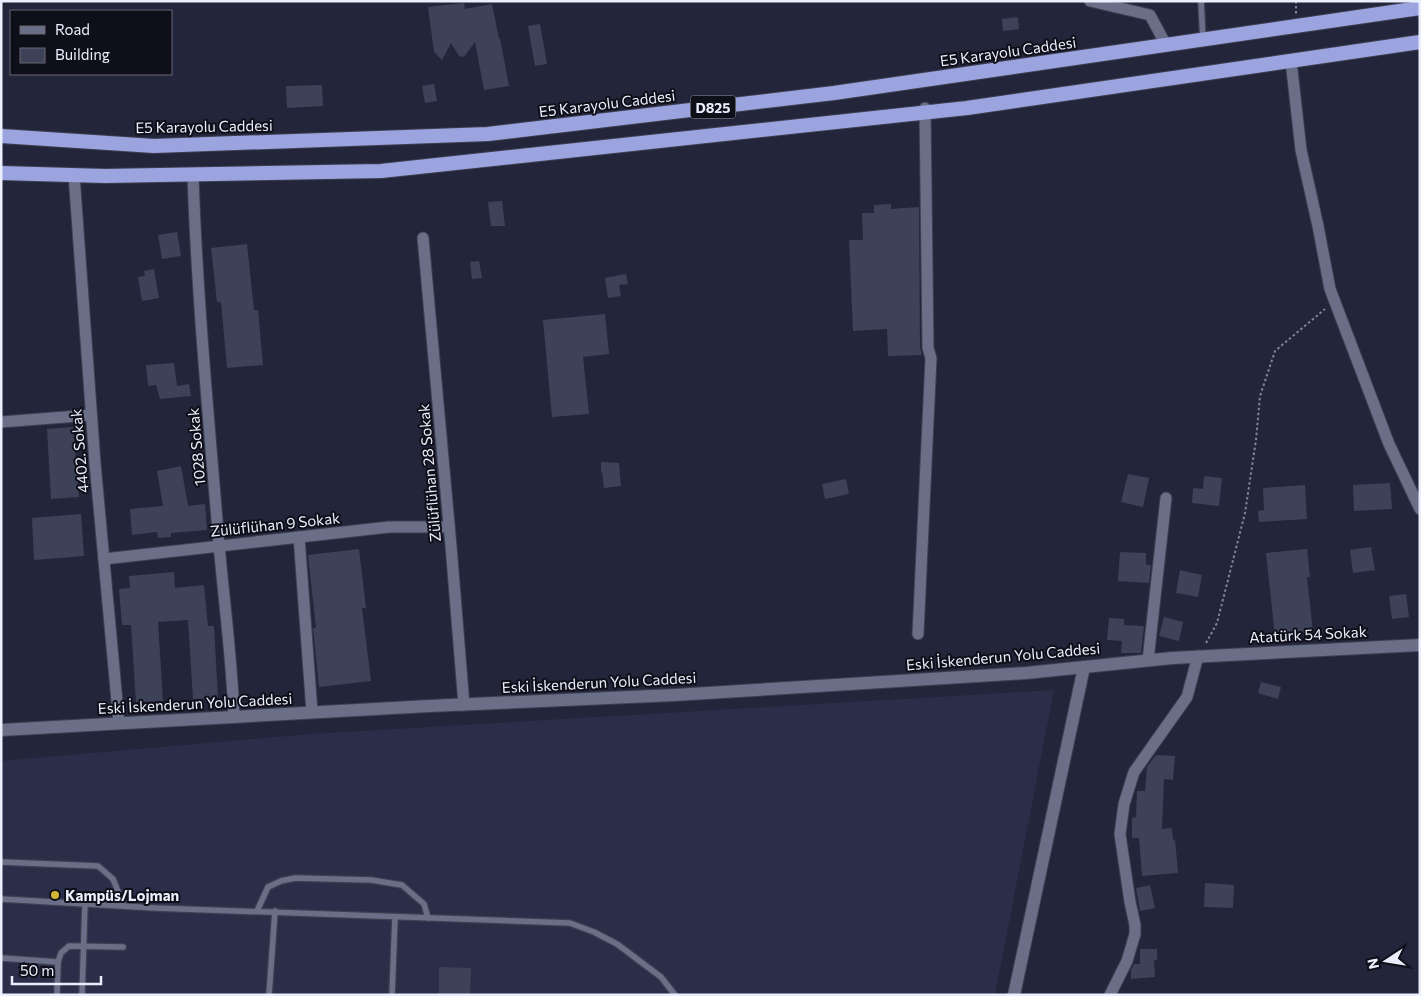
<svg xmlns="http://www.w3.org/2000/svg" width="1421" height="996" viewBox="0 0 1421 996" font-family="Commissioner,sans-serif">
<rect width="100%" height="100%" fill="#23253a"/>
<path fill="#2a2e49" d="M1054,690L995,995H1V761L310,734Z"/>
<g fill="#3e4258">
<path d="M464,3L465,9L492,4L499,39L500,38L509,86L484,90L475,42L464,57L459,56L451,43L442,60L434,52L428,7Z"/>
<path d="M1018,17L1019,29L1003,31L1002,19Z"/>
<path d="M540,24L547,64L535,66L528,26Z"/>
<path d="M434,84L437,101L425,103L422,86Z"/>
<path d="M322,85L323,106L287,108L286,86Z"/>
<path d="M502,201L505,226H491L488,202Z"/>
<path d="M891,204V209L919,207L920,348L922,355L888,356L887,329L853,331L849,240H863L862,213H874V205Z"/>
<path d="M177,232L181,256L162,259L158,235Z"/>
<path d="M247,244L254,310H258L263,365L227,368L221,302H217L211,248Z"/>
<path d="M479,261L482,278L472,279L470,262Z"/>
<path d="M154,269L159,298L142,301L138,277L145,276L144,271Z"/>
<path d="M626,274L628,284L619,285L621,296L608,298L605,278Z"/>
<path d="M605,314L609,354L583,357L589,414L552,417L543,320Z"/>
<path d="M174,363L177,386L189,384L191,396L160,399L156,385L148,386L146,365Z"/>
<path d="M73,427L79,497L51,499L47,429Z"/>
<path d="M601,462L619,463L621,486L604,488L602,472H601Z"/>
<path d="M181,466L188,506L205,504L207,530L171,533V537L158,538L157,532L132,535L130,509L163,506L157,471Z"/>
<path d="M1128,474L1149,478L1143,507L1121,502Z"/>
<path d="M1204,476L1222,478L1219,506L1192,503L1193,488L1203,489Z"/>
<path d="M846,479L849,494L825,499L822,484Z"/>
<path d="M1390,483L1392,509L1354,511L1353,485Z"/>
<path d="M1305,485L1307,519L1259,522L1258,511L1264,510L1263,488Z"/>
<path d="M81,514L84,556L34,560L32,518Z"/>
<path d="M1371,547L1375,570L1353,573L1350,550Z"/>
<path d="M359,549L366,608H362L371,681L319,687L313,628H316L308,555Z"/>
<path d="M1307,549L1310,577H1307L1313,632L1275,636L1266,553Z"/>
<path d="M1120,552L1146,553V565H1151L1149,583L1118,581Z"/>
<path d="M1180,570L1202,575L1198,597L1176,593Z"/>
<path d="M174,572L175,588L204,585L208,626H214L218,698L193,699L188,620L158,622L163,701L136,702L131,625H122L119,589L130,588L129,576Z"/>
<path d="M1406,594L1409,617L1392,619L1389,596Z"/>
<path d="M1164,617L1183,622L1179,641L1159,636Z"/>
<path d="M1109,618L1124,619V625L1144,626L1141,653H1121L1122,641L1107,640Z"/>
<path d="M1261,682L1281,687L1278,699L1258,693Z"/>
<path d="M1156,755L1175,756L1173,780L1164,779L1162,829L1172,828L1173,840L1175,839L1178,873L1142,876L1139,838H1132V818L1136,817L1137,791H1145L1147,767Z"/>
<path d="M1205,883L1234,885L1233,908L1204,907Z"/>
<path d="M1150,885L1155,908L1140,911L1136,888Z"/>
<path d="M1140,949H1157V960H1154L1155,977L1131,979V970L1134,964H1140Z"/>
<path d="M439,967L471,968L470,995H439Z"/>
</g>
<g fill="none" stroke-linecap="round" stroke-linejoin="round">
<g stroke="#3d3f51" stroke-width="8">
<g id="service">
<path d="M1201,1L1203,40"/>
<path d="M1,862L98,866L113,879L124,906"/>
<path d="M1,899L155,908L570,923L594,932L617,944L661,977L675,995"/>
<path d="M257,911L268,887L281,881L295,878L371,880L402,885L424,904L428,918"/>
<path d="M1,958L58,962"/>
<path d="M57,995L58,962L61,953L69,946L123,947"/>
<path d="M82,995L85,904"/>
<path d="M269,995L275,911"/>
<path d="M392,995L395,917"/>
</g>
</g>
<g stroke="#3d3f51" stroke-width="13">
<g id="minor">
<path d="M1090,1L1150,15L1166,45"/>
<path d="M1291,61L1301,150L1318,226L1330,289L1389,444L1420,509"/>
<path d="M74,175L95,463L119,723"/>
<path d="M193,175C197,298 209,421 219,544C224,602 232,659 234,717"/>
<path d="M423,238L451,546L464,705"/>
<path d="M1,422L91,415"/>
<path d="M299,537L312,712"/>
<path d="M104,559L389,527H449"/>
<path d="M918,634L931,358L928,348L925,108"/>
<path d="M1148,660L1166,498"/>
<path d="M1110,995L1127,961L1135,934V925L1130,902L1120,834L1124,804L1134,772L1187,697L1198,656"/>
</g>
</g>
<g stroke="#3d3f51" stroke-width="14">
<g id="tertiary">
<path d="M1,730L429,706L675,695L1026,673L1172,658L1420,645"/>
<path d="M1014,995L1084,667"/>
</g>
</g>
<g stroke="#3d3f51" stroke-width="16">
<g id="trunk">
<path d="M1,136L154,146L488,134L834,93L1420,8"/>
<path d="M1,173L105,176L381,171L967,108L1420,42"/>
</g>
</g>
<g stroke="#828596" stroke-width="2" stroke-dasharray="2.5 2.5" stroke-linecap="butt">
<path d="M1296,1V14"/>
<path d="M1206,643L1217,623L1245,513L1256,440L1260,396L1275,351L1325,309"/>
</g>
<use href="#service" stroke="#6a6e87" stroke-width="5.5"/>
<use href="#minor" stroke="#6a6e87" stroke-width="11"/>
<use href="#tertiary" stroke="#6a6e87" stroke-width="12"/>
<use href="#trunk" stroke="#9ca4e0" stroke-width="14"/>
</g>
<circle fill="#d1b736" stroke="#0e0f19" stroke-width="2" cx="55" cy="895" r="5"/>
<g text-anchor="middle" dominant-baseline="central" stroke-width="4" stroke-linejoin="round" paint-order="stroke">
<rect fill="#0e0f19" stroke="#a9abb8" stroke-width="1" x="690.5" y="95.5" width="45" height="23" rx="4"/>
<g font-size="14" font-weight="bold" fill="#ebeefc">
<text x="713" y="107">D825</text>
</g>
<g font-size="15" fill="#ebeefc" stroke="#0e0f19">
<text transform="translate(1008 51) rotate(-8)">E5 Karayolu Caddesi</text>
<text transform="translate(607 103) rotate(-7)">E5 Karayolu Caddesi</text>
<text transform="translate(204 126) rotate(-1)">E5 Karayolu Caddesi</text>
<text transform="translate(196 447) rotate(-95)">1028 Sokak</text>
<text transform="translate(79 451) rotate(-95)">4402. Sokak</text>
<text transform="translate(429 473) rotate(-95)">Zülüflühan 28 Sokak</text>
<text transform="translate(275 524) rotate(-6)">Zülüflühan 9 Sokak</text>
<text transform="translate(1308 634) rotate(-3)">Atatürk 54 Sokak</text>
<text transform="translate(1003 656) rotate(-5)">Eski İskenderun Yolu Caddesi</text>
<text transform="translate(599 682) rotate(-3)">Eski İskenderun Yolu Caddesi</text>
<text transform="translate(195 703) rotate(-3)">Eski İskenderun Yolu Caddesi</text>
</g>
<g font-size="15" font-weight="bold" fill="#ebeefc" stroke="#0e0f19" text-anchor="start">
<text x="65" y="895">Kampüs/Lojman</text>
</g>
</g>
<rect width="1421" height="996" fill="none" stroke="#ebeefc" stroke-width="5"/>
<rect x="10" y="10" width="162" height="65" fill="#0e0f19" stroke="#666874"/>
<rect x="20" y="26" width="25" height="8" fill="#6a6e87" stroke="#666874"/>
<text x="55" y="35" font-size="15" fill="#ebeefc">Road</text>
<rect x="20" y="48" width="25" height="15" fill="#3e4258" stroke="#666874"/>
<text x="55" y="60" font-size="15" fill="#ebeefc">Building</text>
<g transform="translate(1386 961) rotate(258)" stroke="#0e0f19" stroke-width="4" paint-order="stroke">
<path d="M0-4L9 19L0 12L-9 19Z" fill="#ebeefc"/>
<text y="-8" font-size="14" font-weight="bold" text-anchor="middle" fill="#ebeefc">N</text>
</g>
<path d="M12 976v8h89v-8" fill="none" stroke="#ebeefc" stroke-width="2.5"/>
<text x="20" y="976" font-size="15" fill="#ebeefc" stroke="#0e0f19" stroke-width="4" paint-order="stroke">50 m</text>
</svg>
